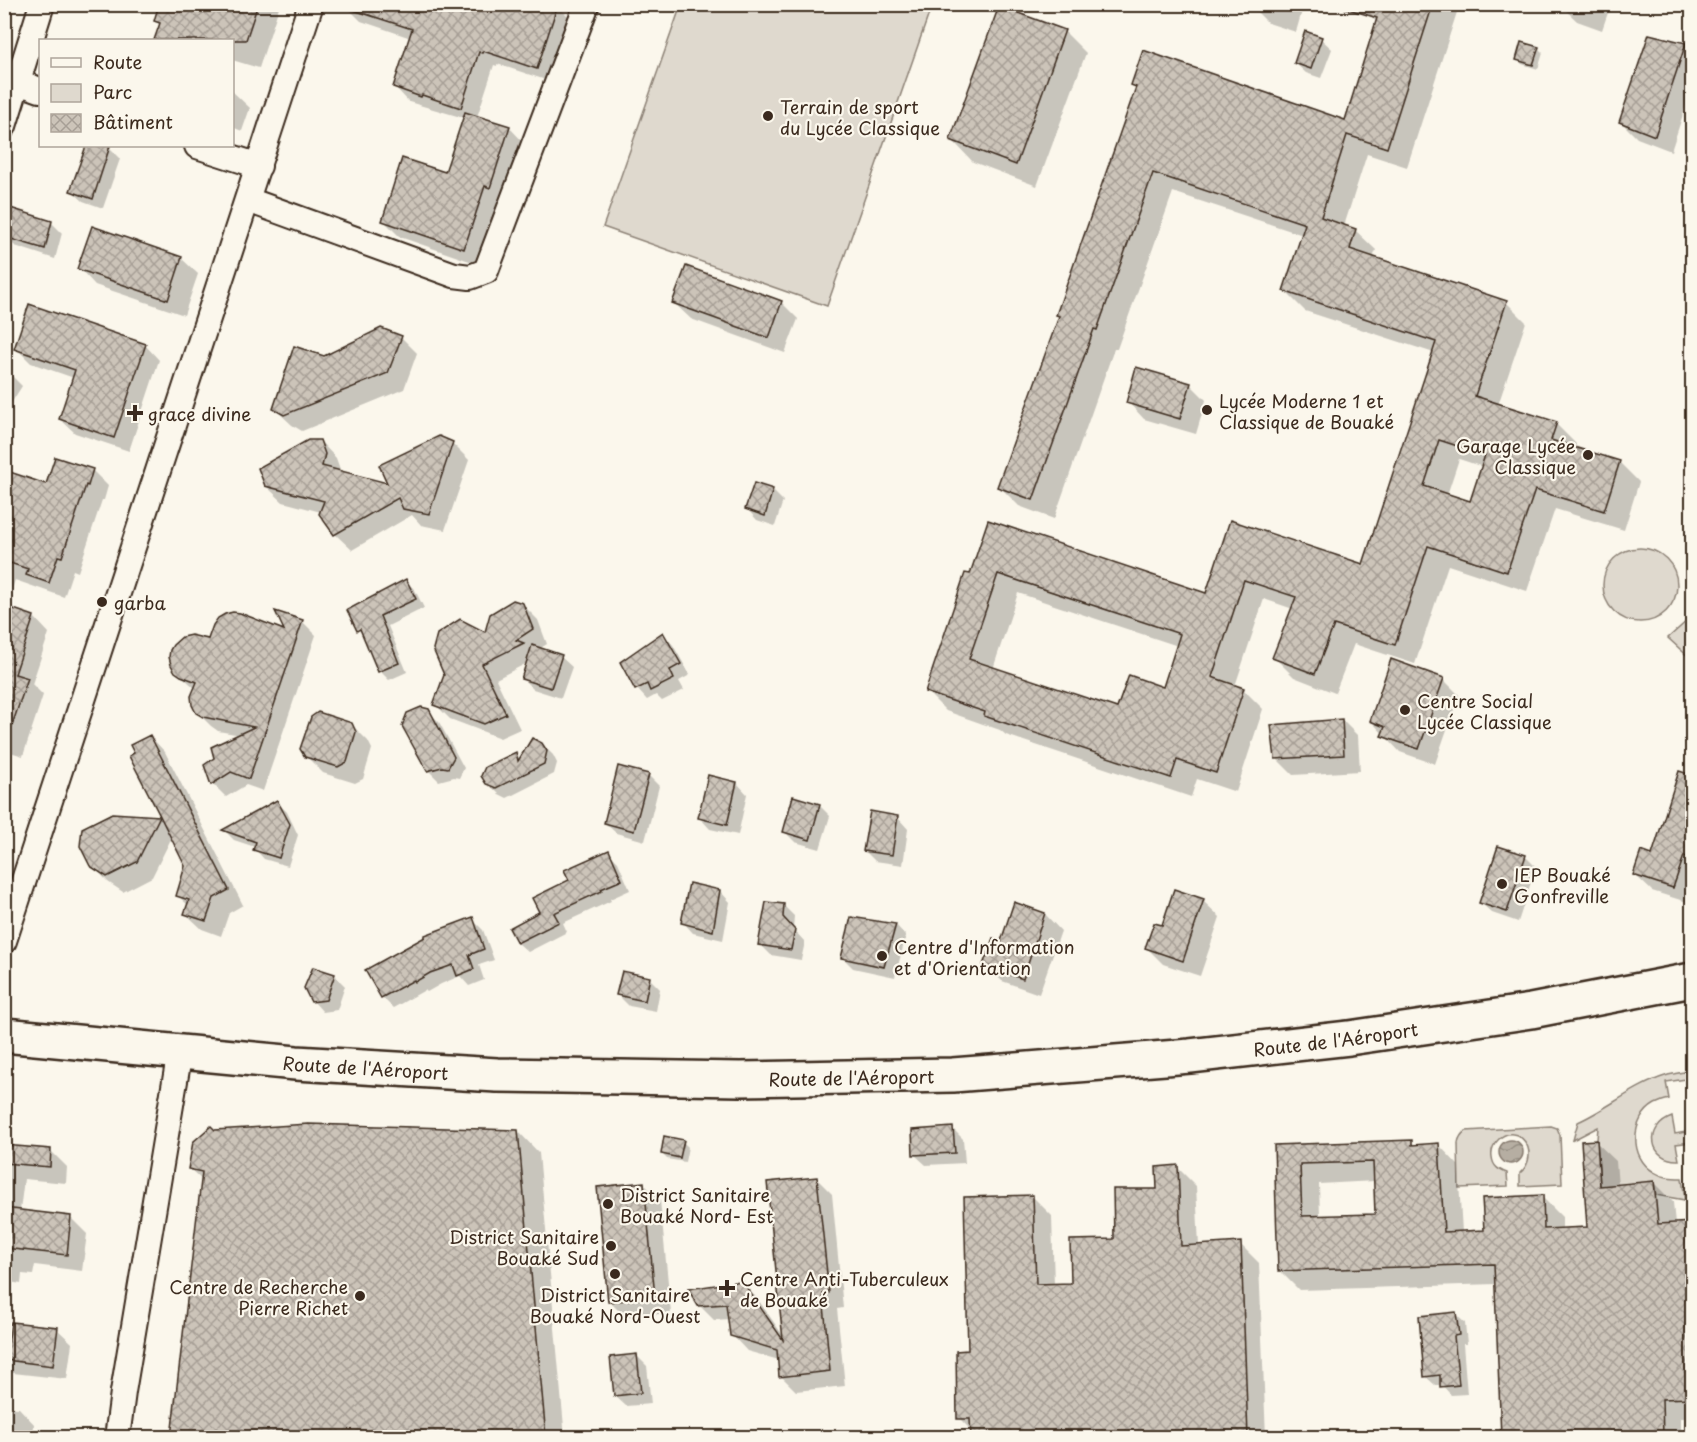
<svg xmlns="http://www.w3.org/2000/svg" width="1697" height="1442" viewBox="0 0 1697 1442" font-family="'Playpen Sans',sans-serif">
<defs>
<pattern id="water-waves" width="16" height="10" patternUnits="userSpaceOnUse" patternTransform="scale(1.5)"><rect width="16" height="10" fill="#b6aea2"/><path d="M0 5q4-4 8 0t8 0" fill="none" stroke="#958e83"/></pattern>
<pattern id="building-cross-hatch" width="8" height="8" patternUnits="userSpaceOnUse" patternTransform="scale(1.5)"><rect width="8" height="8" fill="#ccc4b9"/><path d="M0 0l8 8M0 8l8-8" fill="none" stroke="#a79f96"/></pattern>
</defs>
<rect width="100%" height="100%" fill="#fbf7ec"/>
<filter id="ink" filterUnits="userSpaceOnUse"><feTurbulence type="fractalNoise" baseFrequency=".0167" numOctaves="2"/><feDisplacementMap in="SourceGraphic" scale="12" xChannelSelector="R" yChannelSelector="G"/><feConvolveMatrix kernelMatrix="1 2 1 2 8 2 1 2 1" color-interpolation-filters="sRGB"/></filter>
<g filter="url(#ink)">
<g fill="#dfd9ce" stroke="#8d8276" stroke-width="1.5">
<path d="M681,5H932L827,306L603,227Z"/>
<circle cx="1640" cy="585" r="37"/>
<path d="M1688,620L1692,638V660L1668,638Z"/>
<path d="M1692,1071V1078L1666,1082L1669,1099C1664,1100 1659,1102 1655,1104C1630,1118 1629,1158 1654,1172C1663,1178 1672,1178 1682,1178L1685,1200L1656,1195L1654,1181L1601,1201L1597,1140L1598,1127L1573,1140L1578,1122C1607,1109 1634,1086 1665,1076C1673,1073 1684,1072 1692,1071Z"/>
<path d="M1672,1117L1675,1134L1692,1131V1142L1676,1144L1679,1160C1649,1161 1644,1127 1672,1117Z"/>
<path d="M1551,1126L1557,1128L1560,1135L1562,1184L1520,1186V1173C1543,1153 1517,1120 1498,1140C1493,1145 1491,1151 1492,1157C1493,1167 1499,1170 1507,1173L1508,1186L1459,1188L1458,1143C1459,1137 1461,1134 1466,1131Z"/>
</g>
<circle fill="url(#water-waves)" stroke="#85796d" stroke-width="1.5" cx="1511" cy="1152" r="12"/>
<g fill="#0003" fill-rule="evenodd">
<path d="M161,4H280L259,68L232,60V40H155L160,25L155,21Z"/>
<path d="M347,4H554L558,6L572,20L552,82L497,64V66L494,65L477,117L509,127L525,144L481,265L400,237L384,221L446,174L464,118L409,102L395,87L411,38L361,21L347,7Z"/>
<path d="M1252,4H1304L1296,32L1268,23L1251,6Z"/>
<path d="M1374,4L1459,6L1407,167L1367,154L1344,226L1355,230L1376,250L1373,258L1506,302L1526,322L1498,405L1556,424L1576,444L1574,449L1619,462L1639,482L1624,530L1555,509L1527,591L1448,565L1415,664L1354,644L1335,693L1294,677L1274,657L1293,609L1264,599L1235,686L1243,689L1263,709L1236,792L1197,779L1191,797L1006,735L1000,730L946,711L926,691L971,576L989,522L1207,595L1231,521L1364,565L1434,353L1305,311L1285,291L1303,235L1173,192L1117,349H1114L1054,519L1019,506L999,486L1060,317L1057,315L1137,89L1133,85L1345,122L1377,22L1370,15ZM1459,459L1483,467L1471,503L1447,495ZM1018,593L1178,646L1164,689L1118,710L993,669Z"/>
<path d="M1611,4L1602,30L1577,21L1560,5Z"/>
<path d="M1064,31L1086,53L1037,186L973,162L952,140Z"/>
<path d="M1321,39L1332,49L1321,78L1306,73L1295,63Z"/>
<path d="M1685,45L1692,52V87L1671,151L1637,138L1621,122Z"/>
<path d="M1538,48L1543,53L1538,69L1522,64L1517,59Z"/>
<path d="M232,91L250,108L242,131L232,127Z"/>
<path d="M87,146H102L109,148L120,159L103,208L83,201L72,191Z"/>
<path d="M4,208L52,223L62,233L55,259L15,246L10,241L4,239Z"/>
<path d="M181,258L198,274L184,315L95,285L79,268Z"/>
<path d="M781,302L798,319L785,353L691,319L674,303Z"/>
<path d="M401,337L417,353L404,389L302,431L292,425L275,409L324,358Z"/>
<path d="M145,345L159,360L129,451L75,433L60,419L74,378L31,363L16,348Z"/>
<path d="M4,371L13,377L22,386L10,405L4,401Z"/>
<path d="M1190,384L1206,400L1196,434L1144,419L1128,402Z"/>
<path d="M320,441L336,458L341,472L390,485L452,443L469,460L445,530L421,525L412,515L352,550L335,534L321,512L283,502L266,486Z"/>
<path d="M92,470L108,486L104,500H102L78,572L73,570L64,597L15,580L11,593L4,591V477L47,486Z"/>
<path d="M755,485L773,491L783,501L775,526L757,520L747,509Z"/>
<path d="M406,581L415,590L424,608L388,626L407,672L389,680L380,671L364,635L359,630Z"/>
<path d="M522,604L538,620L547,644L539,649L561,657L572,667L561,698L533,689L522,678L527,663L496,679L520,729L500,738L450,719L435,704Z"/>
<path d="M9,609L34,617L49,633L32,684L43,695L23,756L4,750V622Z"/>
<path d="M302,621L316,635L263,791L246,785L226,797L213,784L241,735L218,731L211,726L197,712L196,689L176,671L209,641L287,632Z"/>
<path d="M663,634L673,645L690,675L679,681L684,690L662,701L656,695L647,700L637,689Z"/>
<path d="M1443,679L1459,695L1435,764L1400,752L1371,721Z"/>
<path d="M428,711L439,722L464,768L459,778L454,777L439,781L428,770Z"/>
<path d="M1342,720L1358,736L1360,771L1293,775L1276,758Z"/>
<path d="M351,724L368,741L372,749L363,779L355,783L323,773L306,756Z"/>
<path d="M150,736L165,752L243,905L229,913L221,936L202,929L186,914L189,906L177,895L187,866L172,837L152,877L123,892L108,882L92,865L112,814L162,818Z"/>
<path d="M542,744L553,755L557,763L554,774L507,798L499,794L487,783L515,754L521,759Z"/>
<path d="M1680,773L1692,777V895L1690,903L1652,891L1635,875L1653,856Z"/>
<path d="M648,775L659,786L645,841L616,833L605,823Z"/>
<path d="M737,783L747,794L738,835L710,829L700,818Z"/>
<path d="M277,802L287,812L298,835L288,866L264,859L255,849V847L234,840L225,831Z"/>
<path d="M819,805L830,816L820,849L795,842L785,832Z"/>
<path d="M898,818L908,829L903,865L875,861L864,850Z"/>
<path d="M608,852L618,862L630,890L610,899L611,901L563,923L567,932L528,952L518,943L541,913L571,881Z"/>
<path d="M1525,856L1536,867L1518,922L1492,913L1481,903Z"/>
<path d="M720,891L730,902L723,940L693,933L683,922Z"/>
<path d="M1203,901L1220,917L1200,976L1163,964L1147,948L1163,927Z"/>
<path d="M1015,904L1045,914L1061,931L1039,994L1002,981L985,965L1002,943Z"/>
<path d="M783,905L794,916L793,929L805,942L801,960L771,955L760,944Z"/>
<path d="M472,919L483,930L494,960L479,965L484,980L469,986L460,976L441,984L427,992L425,990L393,1008L382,997L367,971Z"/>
<path d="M852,919L896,925L906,936L895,977L853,968L843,958Z"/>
<path d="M334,975L345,986L337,1010L323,1012L313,1001Z"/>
<path d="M649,978L660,989L656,1011L629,1006L618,995Z"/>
<path d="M953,1129L963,1139L965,1163L926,1165L915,1155Z"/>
<path d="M518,1131L539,1153L565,1438H173L203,1181L190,1169L215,1132Z"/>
<path d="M683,1142L688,1147L685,1162L667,1159L662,1154Z"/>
<path d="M1411,1142L1416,1147L1439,1145L1458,1165L1462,1232L1485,1231L1542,1197L1562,1217V1230L1588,1229L1596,1142L1616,1161L1618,1186L1654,1183L1673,1202L1675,1225L1692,1224V1418H1681V1438H1502L1496,1284L1299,1290L1279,1270L1275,1146ZM1375,1181L1376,1215L1320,1217L1319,1184Z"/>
<path d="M4,1146L51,1151L67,1167L66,1183L24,1179L20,1211L71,1218L87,1234L82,1271L35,1265L33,1275L22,1274L21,1284L4,1281Z"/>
<path d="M1177,1167L1196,1186L1199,1246L1240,1244L1259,1263L1266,1438H972V1431L959,1418L969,1352L1033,1197L1052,1216L1054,1285L1072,1284L1115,1240Z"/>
<path d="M816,1178L832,1194L843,1308L837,1309L845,1386L796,1391L781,1376L779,1360L747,1351L732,1335L730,1319L714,1320L699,1305L741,1283L757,1298L784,1337Z"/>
<path d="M644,1184L660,1200L671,1313L625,1317L609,1301Z"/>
<path d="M1455,1314L1465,1323L1467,1344H1463L1467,1394L1451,1395L1442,1385H1435L1425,1376Z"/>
<path d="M57,1329L72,1343L67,1379L4,1372V1342L10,1343Z"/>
<path d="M637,1356L647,1366L651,1404L626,1406L615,1396Z"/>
<path d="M4,1407L19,1408L34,1424L33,1438H4Z"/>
<path d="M852,1434L855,1438H817Z"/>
</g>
<g fill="url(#building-cross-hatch)" stroke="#3b2a1e" stroke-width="1.5" fill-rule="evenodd">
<path d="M159,4H258L246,40H154L160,23L154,21Z"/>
<path d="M348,4H558L537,69L483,51L482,53L479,52L461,108L422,95L421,97L393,87L412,29L347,8Z"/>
<path d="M1346,4H1433L1387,148L1347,135L1321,217L1356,229L1350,249L1507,301L1475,396L1557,422L1551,440L1620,461L1604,511L1535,490L1507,572L1428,546L1395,645L1334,625L1315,674L1272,658L1296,597L1244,580L1212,677L1244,688L1216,773L1177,760L1171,778L984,716L985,712L925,692L965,573L970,574L988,520L1206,593L1230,520L1363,564L1436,342L1283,291L1305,224L1153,173L1097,330L1094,329L1033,500L997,487L1059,316L1056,315L1136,87L1131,85L1143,50L1345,120L1377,18L1345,8ZM1439,440L1485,455L1470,501L1424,486ZM998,574L1180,634L1163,687L1129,675L1117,708L969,659Z"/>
<path d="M999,6L1065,30L1016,165L950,140Z"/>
<path d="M1305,31L1322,37L1311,69L1294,63Z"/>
<path d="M1649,34L1686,43L1655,136L1619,122Z"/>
<path d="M1521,42L1539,47L1533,65L1516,60Z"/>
<path d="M465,112L510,126L490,188L485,186L464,249L382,221L402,158L445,172Z"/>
<path d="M86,146H110L93,199L70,191Z"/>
<path d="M4,206L52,221L45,249L4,237Z"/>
<path d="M92,226L182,257L168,300L77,269Z"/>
<path d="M686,266L782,301L769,338L672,303Z"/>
<path d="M29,304L146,344L114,438L59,419L75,370L14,349Z"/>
<path d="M381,328L402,336L388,373L284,415L273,409L294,346L324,356Z"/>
<path d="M1136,367L1191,383L1180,419L1126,403Z"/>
<path d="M439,436L453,442L429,514L403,509L398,498L334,535L319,514L324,501L265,486L258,468L308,440H320L325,454L322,466L387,483L379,465Z"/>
<path d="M55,457L93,469L88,486L86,485L62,557L58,556L49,583L26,575L28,569L4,561V470L46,484Z"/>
<path d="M754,483L773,489L765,516L745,509Z"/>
<path d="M406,579L416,599L380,616L399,663L378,672L360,629L357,631L347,610Z"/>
<path d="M513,600L523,603L533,629L516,640L524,643L482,664L506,714L484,724L433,705L444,675L433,649L437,634L460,619L485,632L490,614Z"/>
<path d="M8,607L34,616L15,674L28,678L8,737L4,736V618Z"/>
<path d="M275,611L303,620L249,779L231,772L211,785L204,765L214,758L211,747L254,727L203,717L196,713L192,705L191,696L197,682L181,676L175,672L171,665L169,657L170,650L173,645L182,637L191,635L208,639L213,625L218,618L225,614L233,612L240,613L284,630Z"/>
<path d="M663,632L681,664L670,670L674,679L650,691L647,684L635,690L620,662Z"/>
<path d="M532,645L562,655L551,688L521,679Z"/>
<path d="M1391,659L1444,678L1419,749L1381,736L1385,727L1370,721Z"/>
<path d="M421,707L429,709L454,757L448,768L442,767L427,771L402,726L407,713Z"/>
<path d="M318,712L352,723L356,732L347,762L338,767L305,757L300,749L311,717Z"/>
<path d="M1342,719L1344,755L1275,759L1271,725Z"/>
<path d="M150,735L229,890L214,898L206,921L184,914L189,900L176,896L185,866L160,816L137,862L107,877L90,866L80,846L82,828L112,813L160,816L129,756L134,753L130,745Z"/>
<path d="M532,738L542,743L547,751L544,764L496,788L486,784L481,776L485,767L516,752L518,761Z"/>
<path d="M618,766L649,774L634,831L604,823Z"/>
<path d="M1679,771L1692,775V859L1684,856L1673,888L1633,875L1641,851L1652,855Z"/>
<path d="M708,775L737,782L727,825L698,818Z"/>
<path d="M793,796L820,804L810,840L783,832Z"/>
<path d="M277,800L290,824L279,858L253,850L256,842L222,830Z"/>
<path d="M870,811L898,816L892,855L863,851Z"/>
<path d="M1498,846L1526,855L1507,912L1479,903Z"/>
<path d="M609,850L622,880L601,889L602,891L554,913L559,922L517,943L509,928L539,912L532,898L569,880L564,870Z"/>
<path d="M689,883L720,890L713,931L681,923Z"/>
<path d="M1174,889L1204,899L1183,961L1145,948L1154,923L1162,925Z"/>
<path d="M766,902L784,904L783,917L795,930L791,950L758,945Z"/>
<path d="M1014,902L1045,913L1023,979L983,965L993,938L1001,941Z"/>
<path d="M473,917L484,949L469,955L474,969L457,976L453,965L430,973L415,982L414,980L381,998L365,970L425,937V935Z"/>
<path d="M851,917L896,924L884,967L841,958Z"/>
<path d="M313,967L335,974L326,1000L311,1002L304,988Z"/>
<path d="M622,971L650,977L645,1001L616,995Z"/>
<path d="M308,1124L518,1130L546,1437H171L202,1172L188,1169L193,1142L211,1126L215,1130Z"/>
<path d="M953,1127L955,1153L913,1155L912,1130Z"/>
<path d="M664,1136L684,1140L680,1158L661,1154Z"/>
<path d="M1412,1140V1145L1439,1143L1444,1232L1484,1230L1482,1198L1543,1195L1544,1229L1587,1227L1581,1141L1597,1140L1600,1186L1654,1181L1658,1224L1692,1222V1398L1662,1399L1663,1437H1501L1494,1264L1278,1271L1274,1145ZM1373,1162L1375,1214L1302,1216L1300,1164Z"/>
<path d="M4,1145L51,1149L50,1167L4,1163Z"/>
<path d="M1178,1165L1181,1246L1241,1242L1248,1437H971L970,1419H957L956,1351L968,1350L964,1197L1033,1195L1036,1284L1071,1283L1070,1240L1114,1239L1113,1189H1157L1156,1167Z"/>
<path d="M817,1177L829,1293L823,1294L830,1371L779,1377L777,1350L730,1336L726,1304L698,1306L688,1289L742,1281L783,1340L767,1182Z"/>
<path d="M644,1182L655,1297L608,1302L597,1187Z"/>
<path d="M4,1208L71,1216L67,1255L4,1248Z"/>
<path d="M1456,1312L1459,1335L1454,1336L1459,1385L1440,1387V1375L1424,1377L1419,1316Z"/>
<path d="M11,1322L58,1327L53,1366L6,1360Z"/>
<path d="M637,1354L641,1393L614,1396L610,1357Z"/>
</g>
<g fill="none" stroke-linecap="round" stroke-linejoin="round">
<g stroke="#3b2a1e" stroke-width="28">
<g id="minor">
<path d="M18,82L40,90"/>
<path d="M4,126L42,4"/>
<path d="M197,146L259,166"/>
<path d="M248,200L454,275L470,277L486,271L587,4"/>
<path d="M4,941L311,4"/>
<path d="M117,1438L123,1392L180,1051"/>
</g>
</g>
<g stroke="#3b2a1e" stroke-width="38">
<g id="secondary">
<path id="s1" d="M4,1035L296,1063L497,1075L740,1079L953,1075L1190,1056L1349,1038L1531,1011L1692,980"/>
</g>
</g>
<use href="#minor" stroke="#fbf7ec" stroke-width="24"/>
<use href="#secondary" stroke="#fbf7ec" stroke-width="33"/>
</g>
</g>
<g fill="#3b2a1e" stroke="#fbf7ec" stroke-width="2">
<circle cx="768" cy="116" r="6"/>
<circle cx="1207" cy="410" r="6"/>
<path d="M132 404h6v6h6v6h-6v6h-6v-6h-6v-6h6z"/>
<circle cx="1588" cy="455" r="6"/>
<circle cx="102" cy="602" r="6"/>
<circle cx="1405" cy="710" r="6"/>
<circle cx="1502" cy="884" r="6"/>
<circle cx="882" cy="956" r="6"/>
<circle cx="608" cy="1204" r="6"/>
<circle cx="611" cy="1246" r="6"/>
<circle cx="615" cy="1274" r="6"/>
<path d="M724 1279h6v6h6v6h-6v6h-6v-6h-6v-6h6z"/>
<circle cx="360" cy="1296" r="6"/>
</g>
<g text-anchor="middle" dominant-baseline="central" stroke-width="4.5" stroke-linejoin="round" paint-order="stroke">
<g font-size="18" fill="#3b2a1e" stroke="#fbf7ec" text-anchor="start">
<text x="780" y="106">Terrain de sport<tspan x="780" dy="21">du Lycée Classique</tspan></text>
<text x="1219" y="400">Lycée Moderne 1 et<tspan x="1219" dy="21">Classique de Bouaké</tspan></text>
<text x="148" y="413">grace divine</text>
<text x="1576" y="445" text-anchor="end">Garage Lycée<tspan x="1576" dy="21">Classique</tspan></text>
<text x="114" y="602">garba</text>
<text x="1417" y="700">Centre Social<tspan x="1417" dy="21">Lycée Classique</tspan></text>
<text x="1514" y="874">IEP Bouaké<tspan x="1514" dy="21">Gonfreville</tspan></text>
<text x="894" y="946">Centre d'Information<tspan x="894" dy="21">et d'Orientation</tspan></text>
<text x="620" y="1194">District Sanitaire<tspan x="620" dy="21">Bouaké Nord- Est</tspan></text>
<text x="599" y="1236" text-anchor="end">District Sanitaire<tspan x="599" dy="21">Bouaké Sud</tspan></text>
<text x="740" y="1278">Centre Anti-Tuberculeux<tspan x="740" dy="21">de Bouaké</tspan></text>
<text x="348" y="1286" text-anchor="end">Centre de Recherche<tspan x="348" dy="21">Pierre Richet</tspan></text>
<text x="615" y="1294" text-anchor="middle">District Sanitaire<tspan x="615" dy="21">Bouaké Nord-Ouest</tspan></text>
</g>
<g font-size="18" fill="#3b2a1e" stroke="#fbf7ec">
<text stroke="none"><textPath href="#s1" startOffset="1335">Route de l'Aéroport</textPath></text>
<text stroke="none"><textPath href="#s1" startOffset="363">Route de l'Aéroport</textPath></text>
<text stroke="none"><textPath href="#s1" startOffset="849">Route de l'Aéroport</textPath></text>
</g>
</g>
<rect width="1697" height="1442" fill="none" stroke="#fbf7ec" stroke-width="24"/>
<rect x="12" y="12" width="1673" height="1418" fill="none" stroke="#3b2a1e" stroke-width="2" filter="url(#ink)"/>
<rect x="39" y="39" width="195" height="108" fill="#fbf7ec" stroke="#aea59a" stroke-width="1.5"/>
<rect x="51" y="58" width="30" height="9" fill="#fbf7ec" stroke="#aea59a" stroke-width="1.5"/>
<text x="93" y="69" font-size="18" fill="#3b2a1e">Route</text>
<rect x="51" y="84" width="30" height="18" fill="#dfd9ce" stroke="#aea59a" stroke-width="1.5"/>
<text x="93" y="99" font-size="18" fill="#3b2a1e">Parc</text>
<rect x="51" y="114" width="30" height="18" fill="url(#building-cross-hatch)" stroke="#aea59a" stroke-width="1.5"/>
<text x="93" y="129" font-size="18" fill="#3b2a1e">Bâtiment</text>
</svg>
